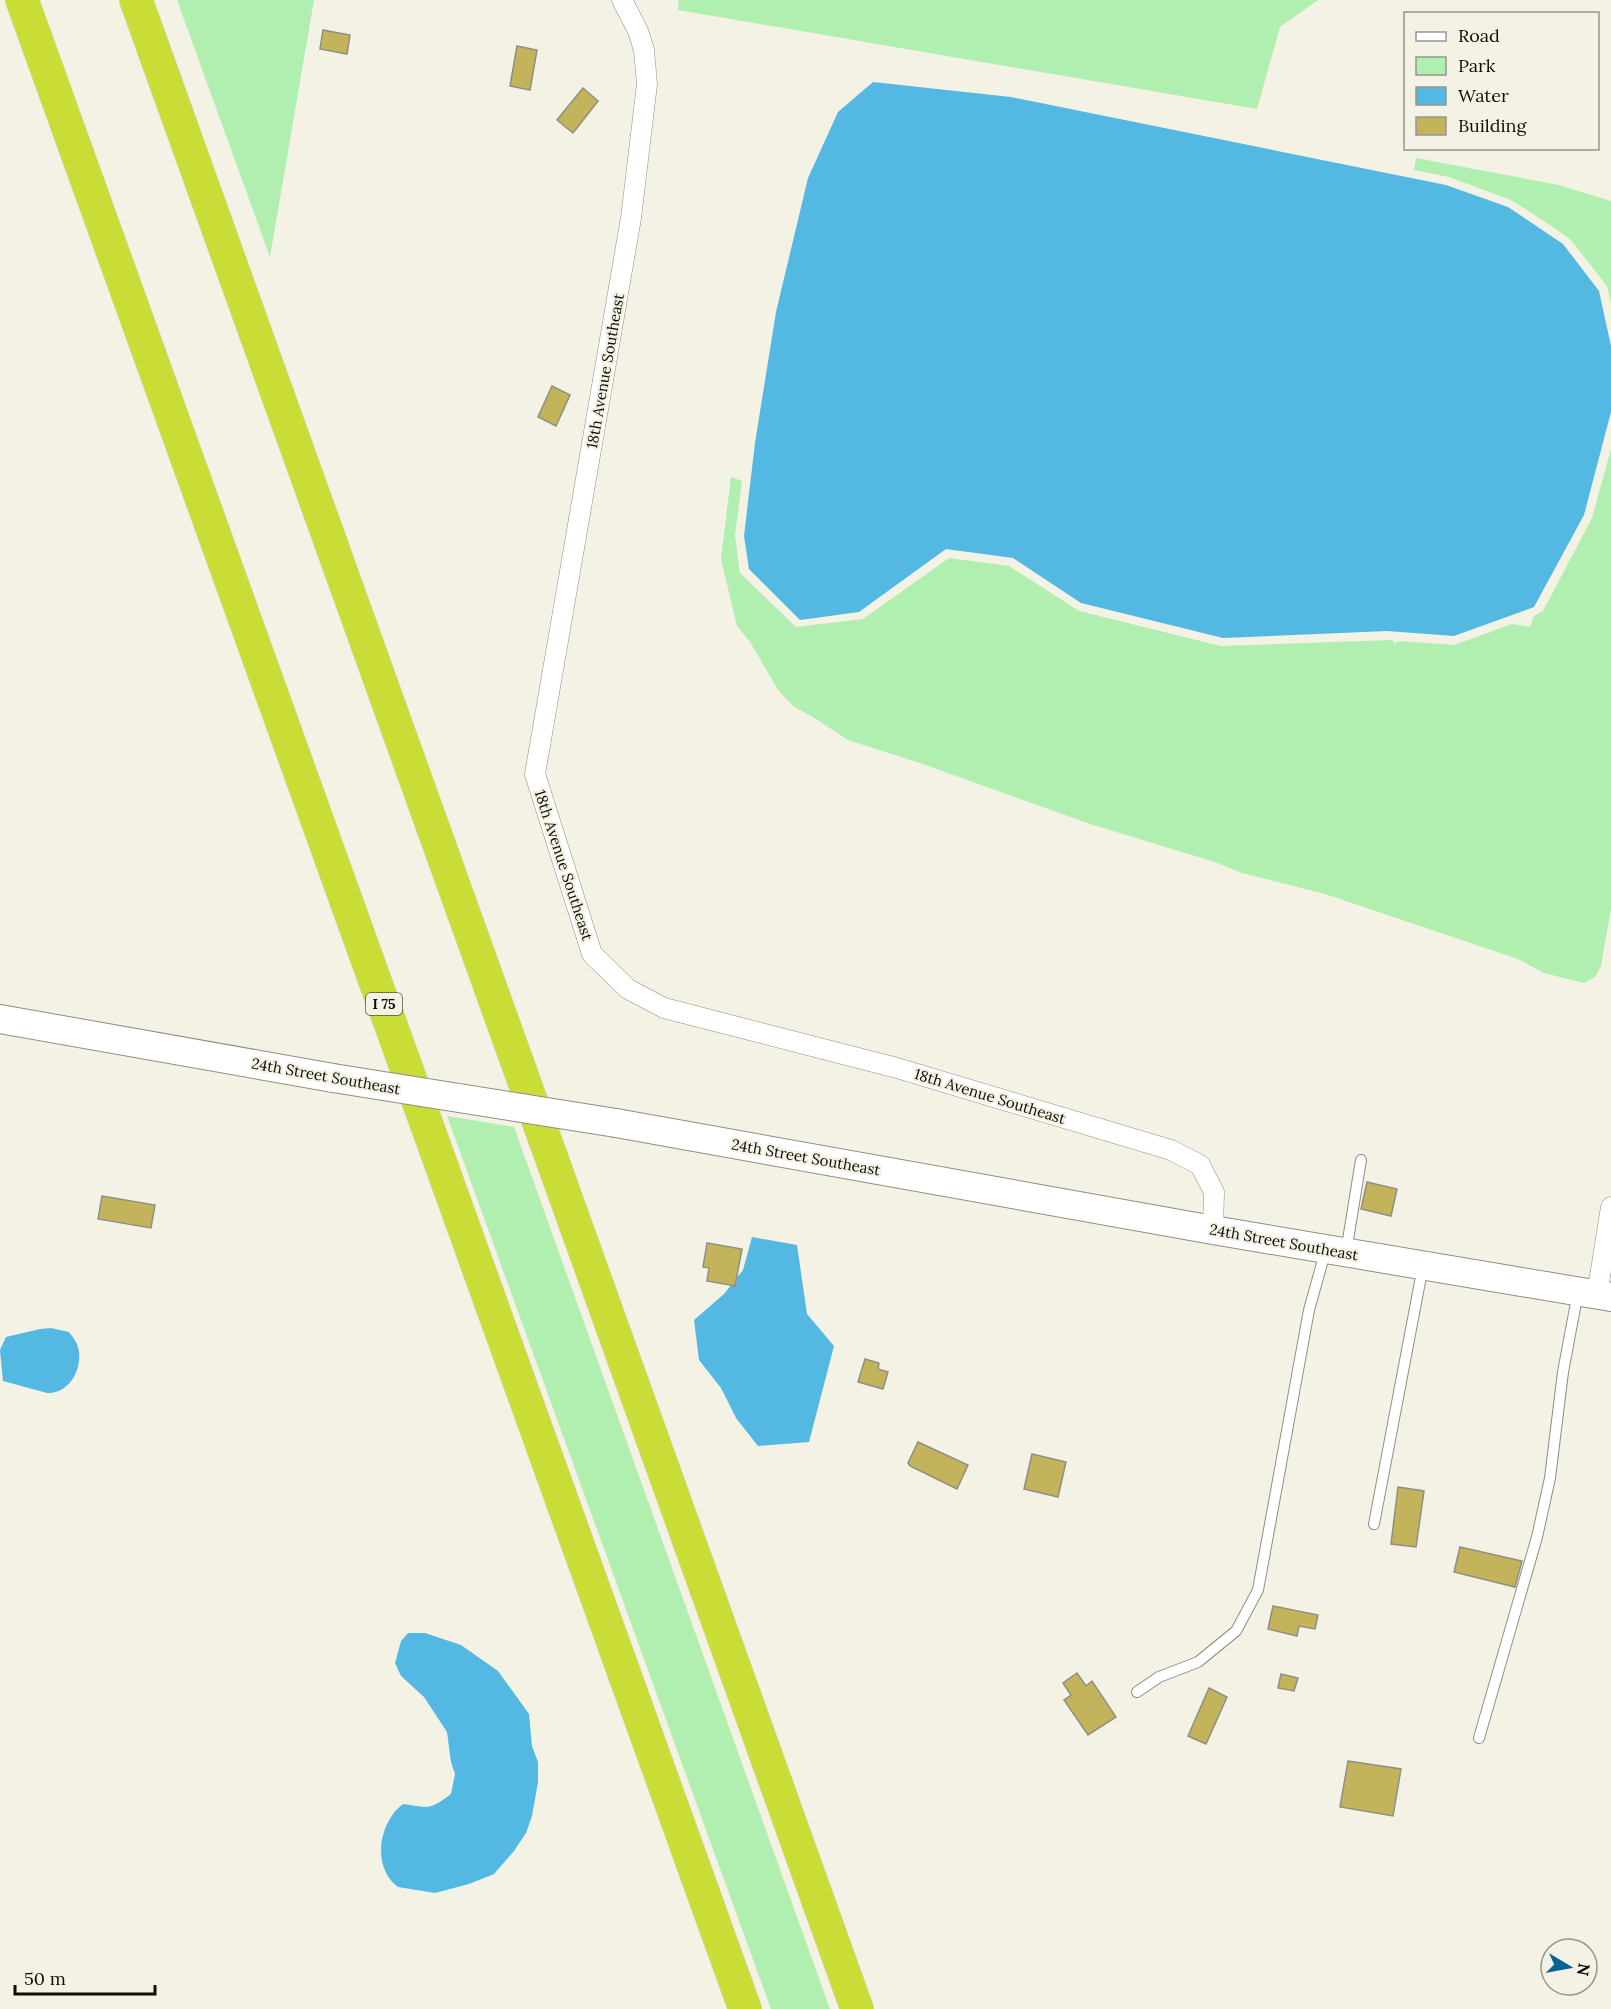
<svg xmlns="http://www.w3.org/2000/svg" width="1611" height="2009" viewBox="0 0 1611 2009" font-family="Lora,serif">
<rect width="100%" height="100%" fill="#f4f1e5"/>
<g fill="#b0efb0">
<path d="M177,0H314L270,257Z"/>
<path d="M679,0H1318L1280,27L1257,109L678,10Z"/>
<path d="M1416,158L1559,185L1611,201V303L1607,286L1571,240L1550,225L1511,200L1449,177L1414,170Z"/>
<path d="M1611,449V908L1601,966L1595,977L1584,983L1544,973L1518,959L1325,894L1242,873L1215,862L1090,824L920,763L848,740L813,717L793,706L778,690L750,642L737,626L721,559L731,477L742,481L735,535L740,573L796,627L863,619L949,558L1009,566L1079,611L1221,646L1393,640L1394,643L1401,641L1454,645L1512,624L1530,627L1534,616L1543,611L1592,518Z"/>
<path d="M447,1116L514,1127L830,2009H771Z"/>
</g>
<g fill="#54b9e2">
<path d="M873,82L1011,97L1446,185L1508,207L1563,244L1599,291L1611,346V412L1584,515L1534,607L1454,636L1387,631L1223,638L1081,603L1013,558L946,549L859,612L800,620L749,569L744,536L755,443L776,312L808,178L838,112Z"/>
<path d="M752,1237L797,1245L807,1314L834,1346L809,1442L758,1446L736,1418L721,1388L699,1360L694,1320L724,1294L743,1270Z"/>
<path d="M51,1328L69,1332C72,1336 75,1340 77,1344C85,1365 71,1394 47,1393L3,1381L0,1350L6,1337L40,1329Z"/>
<path d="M408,1633H425L461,1645L498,1671L529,1714L532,1746L538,1762V1782L532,1816L526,1833L514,1851L494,1874L469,1884L435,1893L398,1887C371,1867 379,1822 403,1804C429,1808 430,1810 451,1794L455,1774L451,1762L447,1732L424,1697L401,1676L395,1663L401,1641Z"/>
</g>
<g fill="#c3b35b" stroke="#918f83" stroke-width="1.5">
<path d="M323,30L350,35L347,54L320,49Z"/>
<path d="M517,46L537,50L530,90L510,86Z"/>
<path d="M583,88L598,101L573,133L557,120Z"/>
<path d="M552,386L570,395L556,426L538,417Z"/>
<path d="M1367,1182L1397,1189L1391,1216L1361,1209Z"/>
<path d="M102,1196L155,1205L151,1228L98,1219Z"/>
<path d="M707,1243L742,1249L735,1286L707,1281L709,1268L703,1267Z"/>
<path d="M865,1359L879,1363L878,1369L888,1372L883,1389L858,1382Z"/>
<path d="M918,1442L968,1465L957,1489L910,1466L908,1463Z"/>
<path d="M1032,1454L1066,1462L1058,1497L1024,1489Z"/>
<path d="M1398,1487L1424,1491L1416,1547L1391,1544Z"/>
<path d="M1460,1547L1522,1561L1515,1587L1454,1572Z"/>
<path d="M1273,1606L1318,1615L1315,1629L1299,1626L1297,1636L1268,1629Z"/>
<path d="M1077,1673L1086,1686L1092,1681L1116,1717L1088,1735L1064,1700L1071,1695L1063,1683Z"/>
<path d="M1281,1674L1298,1678L1294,1691L1278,1688Z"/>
<path d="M1209,1688L1227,1697L1206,1744L1188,1736Z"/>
<path d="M1348,1761L1401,1769L1393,1816L1340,1807Z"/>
</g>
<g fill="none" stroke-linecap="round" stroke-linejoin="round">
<g stroke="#908e82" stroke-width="12">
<g id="lane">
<path d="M1346,1252L1361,1160"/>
<path d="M1374,1524L1423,1266"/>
<path d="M1137,1692L1159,1677L1198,1662L1236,1631L1258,1590L1309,1310L1326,1249"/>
<path d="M1479,1738L1537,1537L1550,1478L1563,1372L1578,1292"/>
</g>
</g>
<g stroke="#908e82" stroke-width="21">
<g id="street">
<path d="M622,0L638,31L644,50L647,84L631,218L535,774L592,954L628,989L664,1008L897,1068L1171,1150L1200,1165L1214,1192L1213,1230"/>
<path d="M1597,1295L1611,1207"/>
</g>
</g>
<g stroke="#908e82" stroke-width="30">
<g id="secondary">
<path d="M0,1019L333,1078"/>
<path d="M616,1123L1213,1230L1611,1297"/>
</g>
</g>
<g stroke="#d4d3d3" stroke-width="34">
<g id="highway">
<path d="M22,0L745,2009"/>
<path d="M136,0L857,2009"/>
</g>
</g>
<use href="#lane" stroke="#fff" stroke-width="10"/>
<use href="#street" stroke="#fff" stroke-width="20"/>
<use href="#secondary" stroke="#fff" stroke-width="28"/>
<use href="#highway" stroke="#cadd37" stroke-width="33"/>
<g stroke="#908e82" stroke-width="30" stroke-linecap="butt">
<path id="secondary-bridge" d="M333,1078L616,1123"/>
</g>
<use href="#secondary-bridge" stroke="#fff" stroke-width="28"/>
</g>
<g text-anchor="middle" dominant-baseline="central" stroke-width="4.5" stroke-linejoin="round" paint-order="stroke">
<rect fill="#f4f1e5" stroke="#53514b" stroke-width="1.5" x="366" y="993" width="36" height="22" rx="4.5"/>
<g font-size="14" font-weight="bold" fill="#0e0d09">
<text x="384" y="1004">I 75</text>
</g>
<g font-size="15" fill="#0e0d09" stroke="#f4f1e5">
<text transform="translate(605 371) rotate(-80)">18th Avenue Southeast</text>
<text transform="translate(564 865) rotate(72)">18th Avenue Southeast</text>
<text transform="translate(326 1076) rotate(10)">24th Street Southeast</text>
<text transform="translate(990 1096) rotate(17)">18th Avenue Southeast</text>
<text transform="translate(806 1157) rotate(10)">24th Street Southeast</text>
<text transform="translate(1284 1242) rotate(10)">24th Street Southeast</text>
</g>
</g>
<rect x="1404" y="12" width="195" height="138" fill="#f4f1e5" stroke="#98968d" stroke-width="1.5"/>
<rect x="1416" y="32" width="30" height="9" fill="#ffffff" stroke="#98968d" stroke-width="1.5"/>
<text x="1458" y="42" font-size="18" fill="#0e0d09">Road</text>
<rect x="1416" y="57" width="30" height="18" fill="#b0efb0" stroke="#98968d" stroke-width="1.5"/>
<text x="1458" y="72" font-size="18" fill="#0e0d09">Park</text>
<rect x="1416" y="87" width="30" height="18" fill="#54b9e2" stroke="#98968d" stroke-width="1.5"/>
<text x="1458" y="102" font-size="18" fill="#0e0d09">Water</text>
<rect x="1416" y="117" width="30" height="18" fill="#c3b35b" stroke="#98968d" stroke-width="1.5"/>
<text x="1458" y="132" font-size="18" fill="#0e0d09">Building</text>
<g transform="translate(1569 1967) rotate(100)"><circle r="28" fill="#f4f1e5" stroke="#98968d" stroke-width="1.5"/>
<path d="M0-4.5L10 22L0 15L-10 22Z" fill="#016493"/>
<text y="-9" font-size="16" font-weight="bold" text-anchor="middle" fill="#0e0d09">N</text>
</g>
<path d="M15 1985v9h140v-9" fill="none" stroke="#0e0d09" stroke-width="3"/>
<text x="24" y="1985" font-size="18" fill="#0e0d09" stroke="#f4f1e5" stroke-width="4.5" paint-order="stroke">50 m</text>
</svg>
